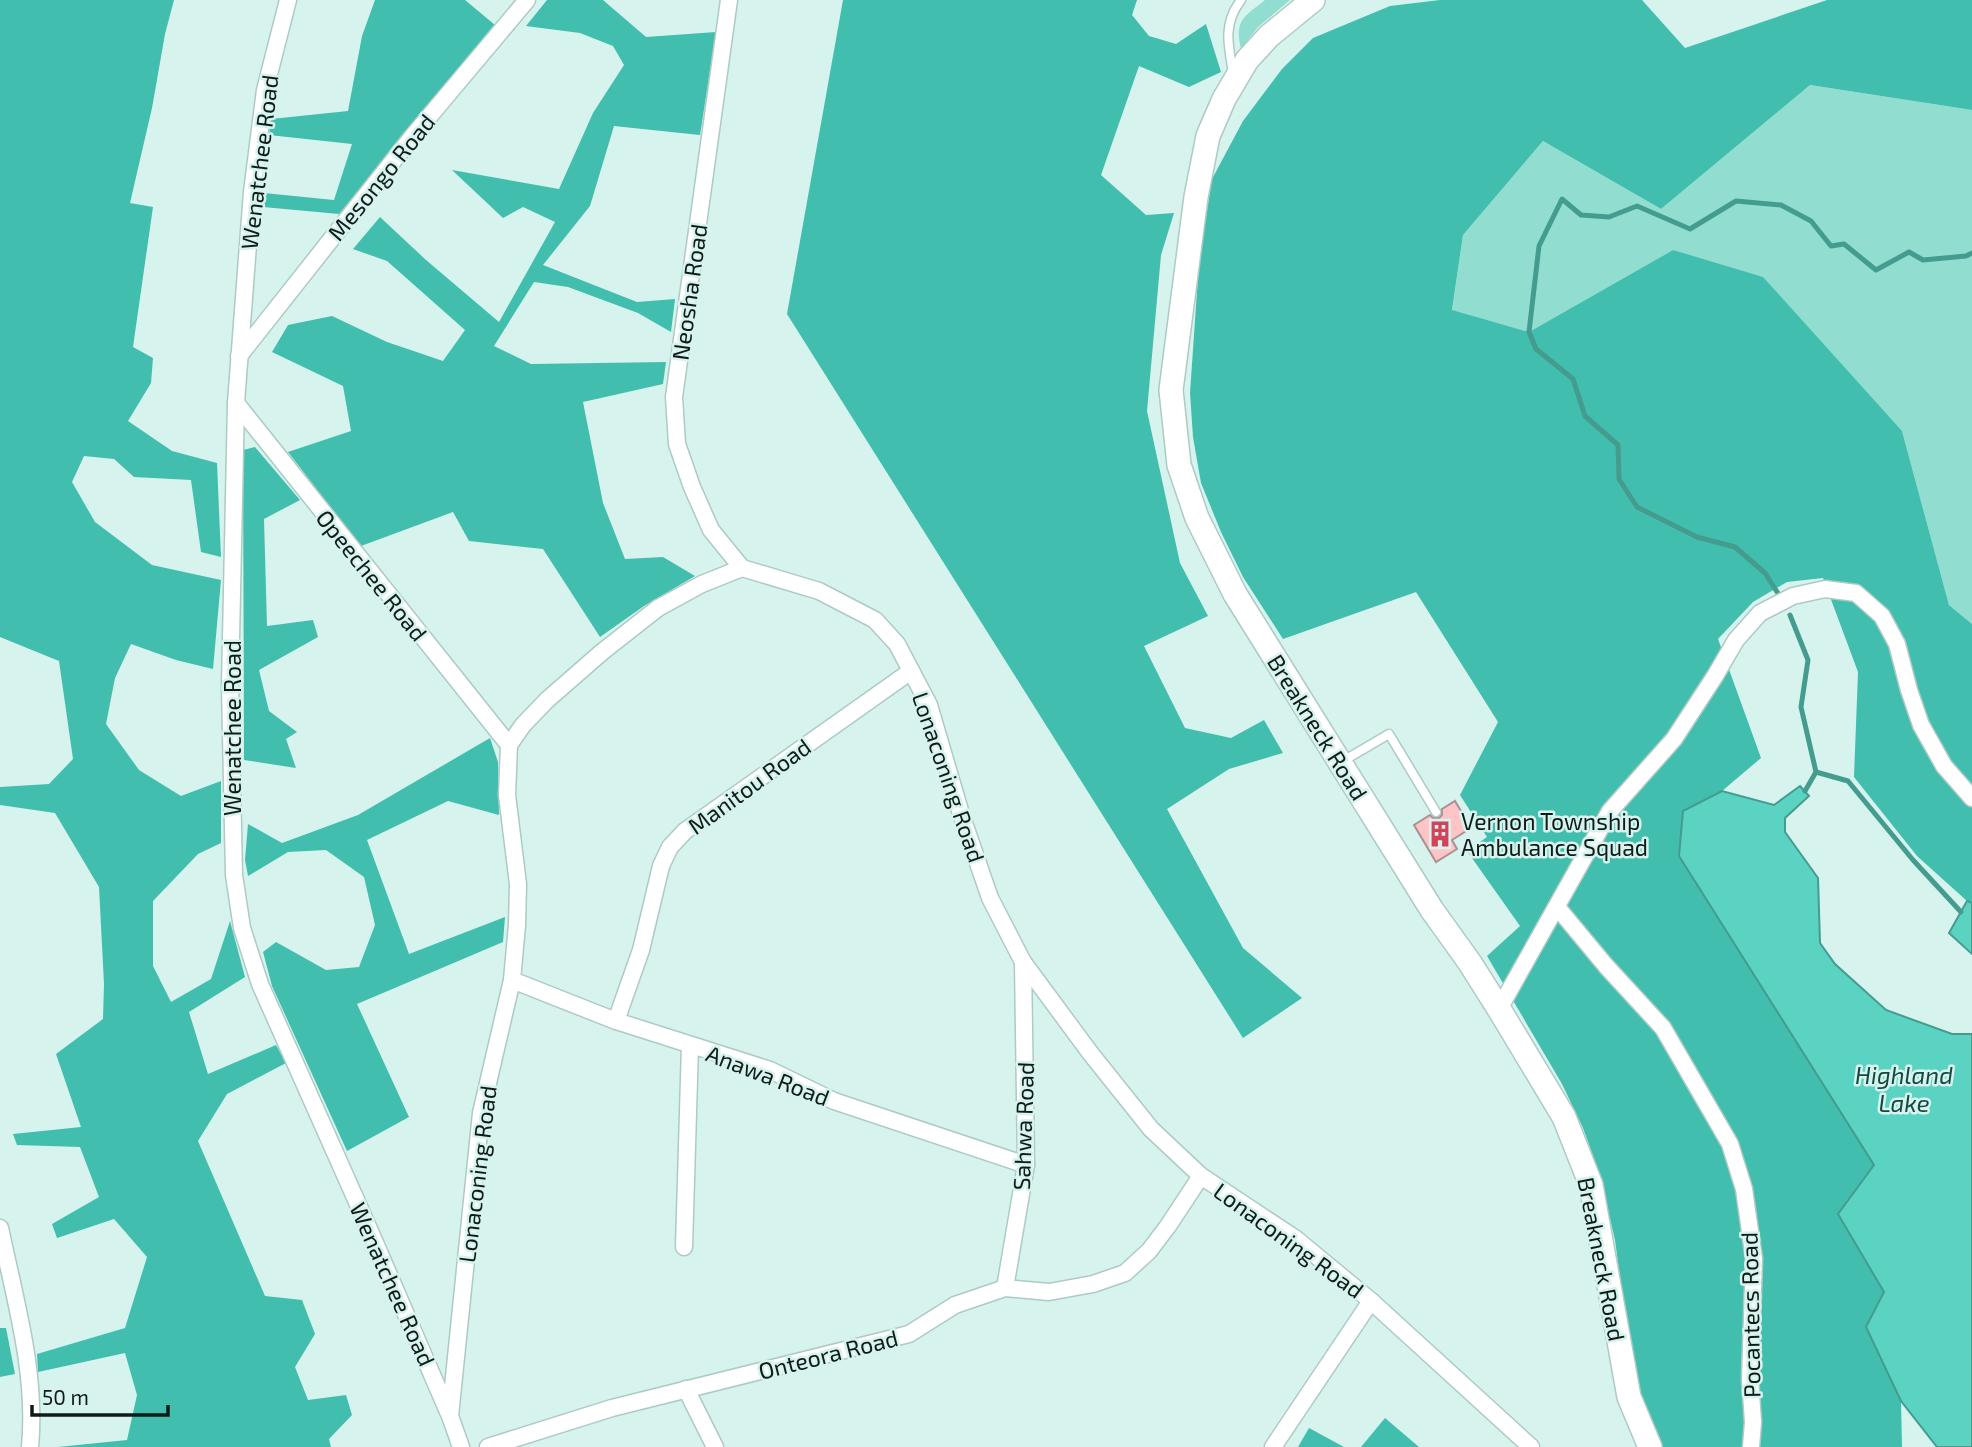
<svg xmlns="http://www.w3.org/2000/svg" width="1972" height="1447" viewBox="0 0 1972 1447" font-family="'Exo 2',sans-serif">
<rect width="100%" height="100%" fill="#d6f3ee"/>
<g fill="#91ded1">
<path d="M1265,0H1290L1258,27L1241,49C1234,20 1244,17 1265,0Z"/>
<path d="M1810,85L1972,110V624L1949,605L1902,431L1673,250L1529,332L1452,311L1463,235L1543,141L1661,209Z"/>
</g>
<g fill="#42beae">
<path d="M0,0H174L165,34L152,108L130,203L153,207L133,347L153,358L151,383L128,421L172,451L217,463L221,557L201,552L191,480L134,477L114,459L84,456L72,482L95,522L152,565L221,580L213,669L176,660L131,644L115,678L106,724L139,770L181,796L221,781V843L198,854L153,901V966L171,1002L211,979L230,921L245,977L189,1012L208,1074L276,1045L286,1063L227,1094L198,1141L265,1296L302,1300L315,1334L295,1367L308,1400L346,1395L352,1415L329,1439L331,1447H58L127,1440L137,1395L125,1353L38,1372L37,1354L125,1328L147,1257L114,1219L57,1238L52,1224L99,1197L80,1147L17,1145L13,1134L81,1127L56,1054L103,1019L104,984L99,887L55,813L0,805V787L49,784L73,759L59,661L0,637Z"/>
<path d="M375,0H465L495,25L339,214L263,207L264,193L334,200L352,144L269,135L271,119L348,111L362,36Z"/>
<path d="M547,0H603L646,37L716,32L700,135L614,126L590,206L543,265L637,302L675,299L671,332L638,313L568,287L534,282L494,346L531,364L666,362L663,384L583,402L603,503L625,559L663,557L695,576L644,606L600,637L543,549L469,541L453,512L361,546L288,452L351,431L343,386L272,352L288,325L332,316L387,342L443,361L465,330L387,261L353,249L380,217L426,260L499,322L555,222L523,207L503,218L452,170L559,189L593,113L624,65L613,46L580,33L526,26Z"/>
<path d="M843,0H1137L1132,15L1149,36L1176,44L1206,24L1221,72L1189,87L1139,66L1101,175L1146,215L1174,213L1161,255L1147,411L1180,563L1208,616L1144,646L1185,728L1231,738L1264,720L1283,753L1229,769L1167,809L1243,948L1302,998L1243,1038L787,314Z"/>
<path d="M1440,0H1642L1685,48L1827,0H1972V110L1810,85L1661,209L1543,141L1463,235L1452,310L1529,332L1673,250L1763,277L1902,431L1949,605L1972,624V903L1967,901L1917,856L1854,777L1858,672L1823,578L1787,582L1753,602L1718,639L1761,758L1722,791L1684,811L1679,856L1875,1165L1839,1214L1884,1292L1866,1327L1901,1401L1902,1447H1661L1645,1413L1631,1359L1615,1240L1599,1172L1583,1128L1562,1084L1487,956L1520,926L1467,851L1487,837L1460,795L1498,722L1416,592L1283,639L1243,577L1221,532L1201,483L1193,437L1190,393L1199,262L1212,179L1243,121L1282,69L1313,38L1390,6Z"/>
<path d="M255,447L300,500L264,519L267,626L313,620L318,637L259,670L269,711L297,732L286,739L296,768L244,760L243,450Z"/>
<path d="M490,738L498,762L499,815L448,801L367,840L409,954L505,917L503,942L357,1004L409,1117L347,1151L272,986L263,952L276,942L326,970L359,967L375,925L364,877L326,850L288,852L248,876L245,860L248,824L282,843L358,815Z"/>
<path d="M0,1328H6L15,1374L0,1377Z"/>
<path d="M1385,1418L1419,1447H1361Z"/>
<path d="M1309,1428L1344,1447H1298Z"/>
</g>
<g fill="#5bd3c2" stroke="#449c8f" stroke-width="2">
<path d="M1800,786L1809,796L1785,818V832L1818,878L1820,943L1835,964L1886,1010L1952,1034H1972V1447H1937L1901,1401L1866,1327L1884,1292L1838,1214L1874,1165L1679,856L1683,811L1722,791L1774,805Z"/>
<path d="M1967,901L1972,903V954L1949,933Z"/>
</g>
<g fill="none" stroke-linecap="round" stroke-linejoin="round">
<g stroke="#449c8f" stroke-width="5">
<path d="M1779,595L1765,573L1735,547L1697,537L1637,507L1619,479L1618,445L1585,416L1573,379L1536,349L1529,332L1539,246L1562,199L1581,215L1609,217L1637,206L1690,229L1736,201L1781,205L1811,221L1831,246L1844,244L1876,270L1909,252L1923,260L1966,256L1972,253"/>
<path d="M1790,615L1808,660L1801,707L1816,772L1805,791"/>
<path d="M1816,772L1848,781L1913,860L1961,912"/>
</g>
</g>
<path fill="#fec4c6" stroke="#ab9192" stroke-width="2" d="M1455,801L1471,828L1452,840L1457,849L1436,862L1414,825L1430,815L1433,818H1439L1442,815V809Z"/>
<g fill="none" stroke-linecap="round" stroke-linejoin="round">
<g stroke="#aecac5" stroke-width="11">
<g id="lane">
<path d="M1233,72C1228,45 1223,23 1241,0"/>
<path d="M1343,761L1389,734L1436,812"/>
</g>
</g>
<g stroke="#aecac5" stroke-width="19">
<g id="street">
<path d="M288,0L265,90L252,192L236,403L230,686L234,875L242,928L260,984L373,1238L449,1414"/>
<path d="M729,0L674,397L677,444L692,487L711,530L742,568"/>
<path d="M239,356L412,137L527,0"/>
<path d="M236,403L509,745"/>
<path d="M1557,907L1606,966L1663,1028L1730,1144L1744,1189L1754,1259L1750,1379L1753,1422L1751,1447"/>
<path d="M512,980L616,1021L770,1070L834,1101L1026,1165"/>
<path d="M1499,1009L1610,811L1674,739L1715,676L1736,640L1760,613L1793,596L1825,589L1856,593L1882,616L1897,644L1909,690L1921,725L1944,766L1972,798"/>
<path d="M616,1021L641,950L661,866L670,847L685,831L911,671"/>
<path d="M0,1228C15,1300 37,1373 30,1447"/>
<path d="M684,1247L690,1045"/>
<path d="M1005,1288L1026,1165L1023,962"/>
<path d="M686,1389L715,1447"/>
<path d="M461,1447L450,1416L481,1113L512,980L517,925L518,884L507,795L509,745L523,725L547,700L602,652L658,608L702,584L742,568L819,591L875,620L897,644L929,705L961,814L990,898L1023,962L1091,1054L1151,1129L1201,1176L1296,1239L1371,1301L1531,1447"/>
<path d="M488,1447L612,1408L909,1334L955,1305L1005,1288L1049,1292L1093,1284L1125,1273L1149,1251L1168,1226L1201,1176"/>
<path d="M1273,1447L1371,1301"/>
</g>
</g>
<g stroke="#aecac5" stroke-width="26">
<path id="secondary" d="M1313,0L1269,36L1247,60L1224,99L1208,136L1196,197L1171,390L1179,465L1197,518L1235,594L1432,910L1470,963L1499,1009L1564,1117L1591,1185L1629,1397L1650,1447"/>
</g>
<use href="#lane" stroke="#fff" stroke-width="8"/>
<use href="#street" stroke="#fff" stroke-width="16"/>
<use href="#secondary" stroke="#fff" stroke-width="23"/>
</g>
<defs>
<g id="building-bare" transform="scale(2.1)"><path d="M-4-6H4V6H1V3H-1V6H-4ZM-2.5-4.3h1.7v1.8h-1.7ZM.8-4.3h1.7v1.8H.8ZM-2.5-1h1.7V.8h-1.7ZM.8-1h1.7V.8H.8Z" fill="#d44359" stroke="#d6f3ee" stroke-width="2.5" paint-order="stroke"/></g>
</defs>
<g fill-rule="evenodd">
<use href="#building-bare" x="1440" y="834"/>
</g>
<g text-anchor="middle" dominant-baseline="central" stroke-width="5" stroke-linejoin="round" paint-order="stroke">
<g font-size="23" fill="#101b19" stroke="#d6f3ee">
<text transform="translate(259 162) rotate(-83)">Wenatchee Road</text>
<text transform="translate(381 177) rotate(-51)">Mesongo Road</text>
<text transform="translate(689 292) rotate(-82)">Neosha Road</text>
<text transform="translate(372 575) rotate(51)">Opeechee Road</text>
<text transform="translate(1318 727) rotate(58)">Breakneck Road</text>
<text transform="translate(232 728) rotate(-90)">Wenatchee Road</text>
<text transform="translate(949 777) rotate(71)">Lonaconing Road</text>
<text transform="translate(749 786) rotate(-36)">Manitou Road</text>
<text transform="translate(768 1075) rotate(21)">Anawa Road</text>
<text transform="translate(1023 1126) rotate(-88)">Sahwa Road</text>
<text transform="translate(477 1174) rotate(-83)">Lonaconing Road</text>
<text transform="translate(1289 1240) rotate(36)">Lonaconing Road</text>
<text transform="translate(1602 1259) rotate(79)">Breakneck Road</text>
<text transform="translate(393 1284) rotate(66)">Wenatchee Road</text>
<text transform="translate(1750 1315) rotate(-91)">Pocantecs Road</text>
<text transform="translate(828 1354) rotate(-14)">Onteora Road</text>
</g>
<g font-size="23" fill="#101b19" stroke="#d6f3ee" text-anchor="start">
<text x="1461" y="821">Vernon Township<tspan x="1461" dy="26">Ambulance Squad</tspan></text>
</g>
<g font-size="24" font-style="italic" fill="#144942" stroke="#d6f3ee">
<text x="1904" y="1074">Highland<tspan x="1904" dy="28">Lake</tspan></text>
</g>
</g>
<path d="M32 1405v10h136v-10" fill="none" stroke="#101b19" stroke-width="3.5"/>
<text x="42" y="1405" font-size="21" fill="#101b19" stroke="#d6f3ee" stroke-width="5" paint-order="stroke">50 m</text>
</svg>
